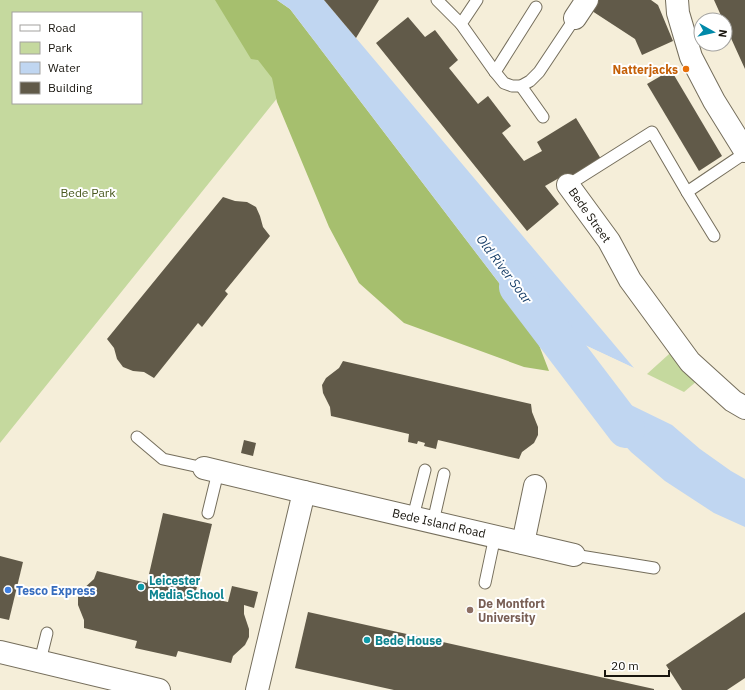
<svg xmlns="http://www.w3.org/2000/svg" width="745" height="690" viewBox="0 0 745 690" font-family="'IBM Plex Sans',sans-serif">
<rect width="100%" height="100%" fill="#f5eed9"/>
<g fill="#c5d99e" fill-rule="evenodd">
<path d="M0,0H277L319,46L0,443ZM13,13H141V103H13Z"/>
<path d="M678,346L704,375L684,392L647,374Z"/>
</g>
<path fill="#a6bf6e" d="M215,0H277L290,9L525,317L529,319L549,371L524,367L404,323L359,283L329,227L277,102L272,78L258,60L251,59Z"/>
<g fill="#c0d6f1">
<path d="M277,0H324L634,368L525,317L290,9Z"/>
<path d="M559,370L672,425L700,449L731,471L745,479V527L714,513L665,481L631,452L596,414Z"/>
</g>
<path fill="#f5eed9" d="M529,319L636,369L633,370L528,321Z"/>
<g fill="none" stroke-linecap="round" stroke-linejoin="round">
<path stroke="#c0d6f1" stroke-width="38" d="M518,287L626,429"/>
</g>
<g fill="#615a49">
<path d="M324,0H379L356,38Z"/>
<path d="M595,0H651L658,5L673,41L642,55L635,39L589,9Z"/>
<path d="M714,0H745V69L725,25V20H723Z"/>
<path d="M408,17L425,37L435,30L458,60L449,68L478,104L488,96L511,126L502,133L524,161L542,151L537,142L576,118L601,159L562,183L559,178L545,186L559,204L527,231L376,43Z"/>
<path d="M671,70L722,156L699,171L647,84Z"/>
<path d="M223,197L235,201L247,202L256,207L260,216L263,227L270,236L225,291L228,294L202,327L198,323L154,378L144,372L133,371L123,367L117,359L114,348L107,339Z"/>
<path d="M343,361L531,404L532,412L538,427V435L534,443L522,452L519,459L438,440L436,449L424,446L425,443L418,441L417,444L408,442L409,434L331,416L330,407L323,393L322,385L326,378L339,368Z"/>
<path d="M244,440L256,443L253,456L241,453Z"/>
<path d="M163,513L212,524L195,595L228,602L232,586L258,592L254,608L244,605V614L249,629V637L245,645L233,656L231,663L178,651L176,657L135,648L137,641L84,628V620L78,605V597L82,590L94,579L97,571L147,583Z"/>
<path d="M0,556L23,562L9,620L0,618Z"/>
<path d="M308,612L654,689V690H394L295,668Z"/>
<path d="M745,612V678L727,690H682L666,665Z"/>
</g>
<g fill="none" stroke-linecap="round" stroke-linejoin="round">
<g stroke="#756e5c" stroke-width="13">
<g id="lane">
<path d="M437,0L461,24"/>
<path d="M477,0L461,24L495,72L504,83L512,86H521L530,81L539,72L575,18"/>
<path d="M495,72L536,7"/>
<path d="M521,86L543,117"/>
<path d="M568,185L652,132L687,192L745,153"/>
<path d="M687,192L714,236"/>
<path d="M137,437L163,459L204,468"/>
<path d="M208,513L218,472"/>
<path d="M413,517L425,470"/>
<path d="M433,522L444,474"/>
<path d="M574,555L654,568"/>
<path d="M485,583L495,536"/>
<path d="M40,661L47,633"/>
</g>
</g>
<g stroke="#756e5c" stroke-width="24">
<g id="street">
<path d="M575,18L587,0"/>
<path d="M568,185L609,241L630,280L690,362L733,401L745,408"/>
<path d="M204,468L304,492L257,690"/>
<path d="M304,492L574,555"/>
<path d="M523,543L535,486"/>
</g>
</g>
<g stroke="#756e5c" stroke-width="24">
<g id="secondary">
<path d="M677,0L678,13L691,57L714,101L745,151"/>
<path d="M0,652L159,690"/>
</g>
</g>
<use href="#lane" stroke="#fff" stroke-width="11"/>
<use href="#street" stroke="#fff" stroke-width="22"/>
<use href="#secondary" stroke="#fff" stroke-width="22"/>
</g>
<circle fill="#e8710a" stroke="#fff" stroke-width="1.5" cx="686" cy="69" r="4"/>
<g fill="#0f9aa8" stroke="#fff" stroke-width="1.5">
<circle cx="141" cy="587" r="4"/>
<circle cx="367" cy="640" r="4"/>
</g>
<circle fill="#3f7fe0" stroke="#fff" stroke-width="1.5" cx="8" cy="590" r="4"/>
<circle fill="#8d6e63" stroke="#fff" stroke-width="1.5" cx="470" cy="610" r="4"/>
<g text-anchor="middle" dominant-baseline="central" stroke-width="4" stroke-linejoin="round" paint-order="stroke">
<g font-size="12" font-weight="bold" fill="#c56008" stroke="#fff" text-anchor="end">
<text x="678" y="69">Natterjacks</text>
</g>
<g font-size="12" fill="#49591f" stroke="#fff">
<text x="88" y="192">Bede Park</text>
</g>
<g font-size="12" fill="#19160f" stroke="#fff">
<text transform="translate(590 215) rotate(55)">Bede Street</text>
<text transform="translate(439 523) rotate(13)">Bede Island Road</text>
</g>
<g font-size="12" font-weight="bold" fill="#0d838f" stroke="#fff" text-anchor="start">
<text x="149" y="580">Leicester<tspan x="149" dy="14">Media School</tspan></text>
<text x="375" y="640">Bede House</text>
</g>
<g font-size="12" font-weight="bold" fill="#366cbe" stroke="#fff" text-anchor="start">
<text x="16" y="590">Tesco Express</text>
</g>
<g font-size="12" font-weight="bold" fill="#785e54" stroke="#fff" text-anchor="start">
<text x="478" y="603">De Montfort<tspan x="478" dy="14">University</tspan></text>
</g>
<g font-size="13" font-style="italic" fill="#163d67" stroke="#fff">
<text transform="translate(504 269) rotate(53)">Old River Soar</text>
</g>
</g>
<rect x="12" y="12" width="130" height="92" fill="#ffffff" stroke="#a3a29f"/>
<rect x="20" y="25" width="20" height="6" fill="#ffffff" stroke="#a3a29f"/>
<text x="48" y="32" font-size="12" fill="#19160f">Road</text>
<rect x="20" y="42" width="20" height="12" fill="#c5d99e" stroke="#a3a29f"/>
<text x="48" y="52" font-size="12" fill="#19160f">Park</text>
<rect x="20" y="62" width="20" height="12" fill="#c0d6f1" stroke="#a3a29f"/>
<text x="48" y="72" font-size="12" fill="#19160f">Water</text>
<rect x="20" y="82" width="20" height="12" fill="#615a49" stroke="#a3a29f"/>
<text x="48" y="92" font-size="12" fill="#19160f">Building</text>
<g transform="translate(713 32) rotate(98)"><circle r="19" fill="#ffffff" stroke="#a3a29f"/>
<path d="M0-3L7 15L0 10L-7 15Z" fill="#0089a9"/>
<text y="-6" font-size="11" font-weight="bold" text-anchor="middle" fill="#19160f">N</text>
</g>
<path d="M605 670v6h64v-6" fill="none" stroke="#19160f" stroke-width="2"/>
<text x="611" y="670" font-size="12" fill="#19160f" stroke="#ffffff" stroke-width="3" paint-order="stroke">20 m</text>
</svg>
